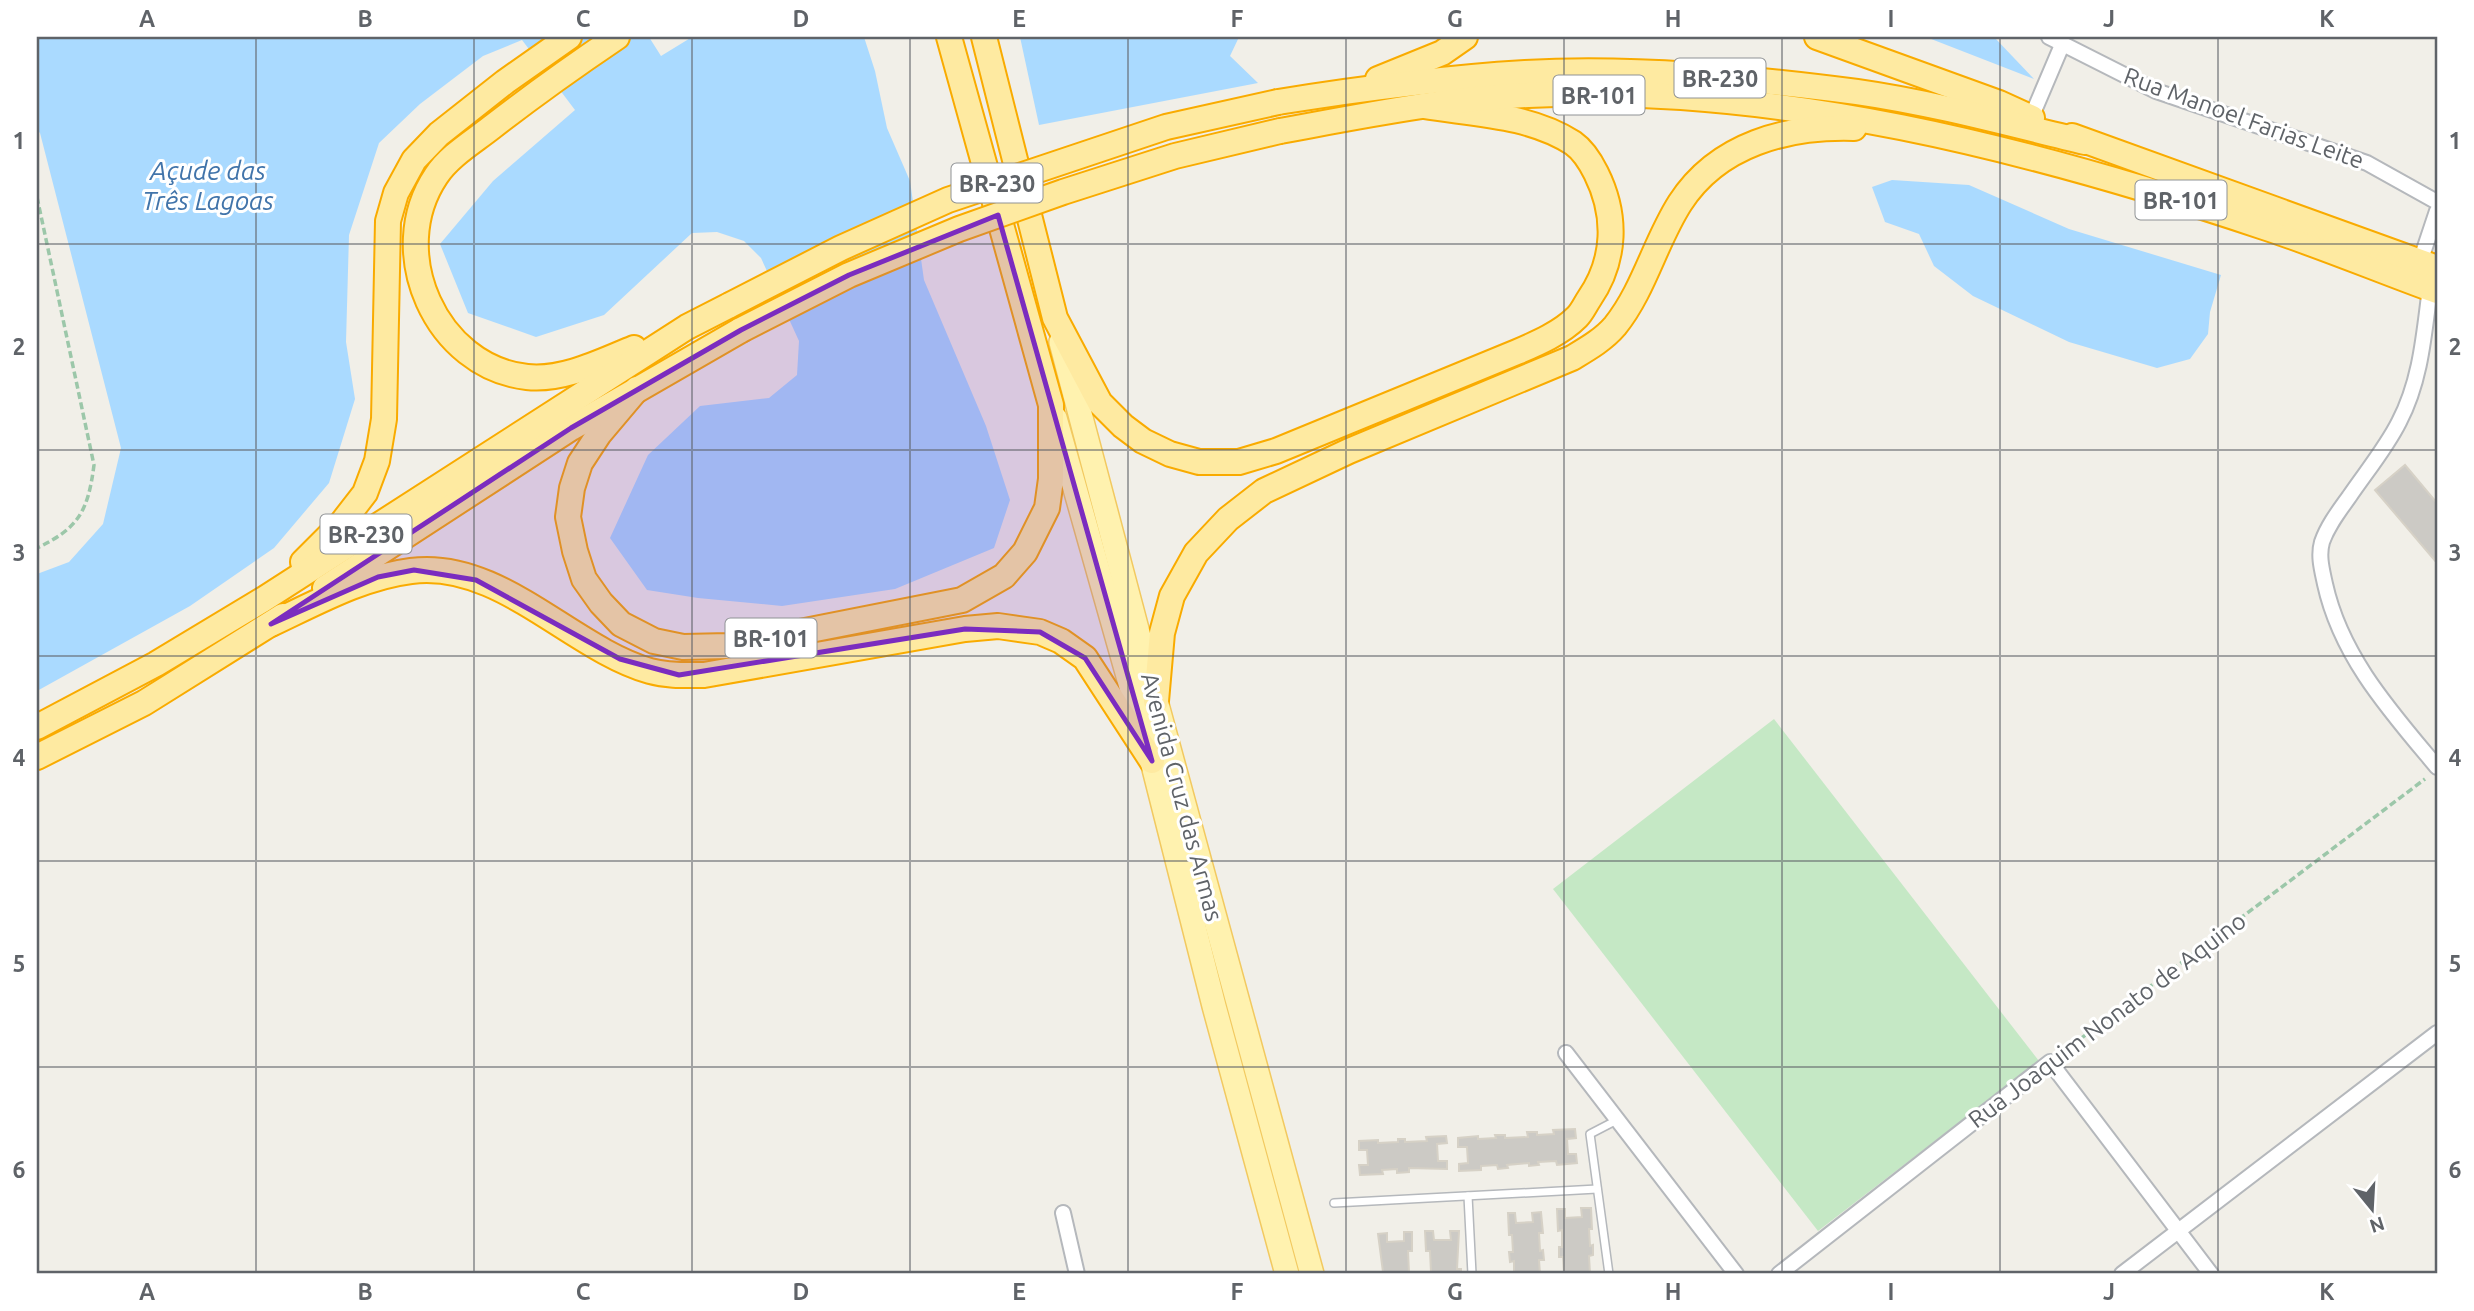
<svg xmlns="http://www.w3.org/2000/svg" width="2474" height="1311" viewBox="0 0 2474 1311" font-family="Ubuntu,sans-serif">
<rect width="100%" height="100%" fill="#f1efe8"/>
<path fill="#c5e8c5" d="M1774,719L2039,1061L1818,1231L1553,889Z"/>
<g fill="#aadaff">
<path d="M37,37H649L661,56L692,37H864L875,71L887,128L910,181L924,280L986,426L1010,500L994,548L895,589L782,606L698,598L647,590L610,538L648,455L700,406L769,398L797,375L799,341L761,258L744,241L717,232L692,233L604,315L536,337L468,313L440,244L493,181L575,110L522,40L483,56L420,104L379,143L349,235L346,342L355,399L329,483L274,548L190,606L37,691V574L69,562L103,524L121,448L40,133L37,130Z"/>
<path d="M1020,37H1239L1230,56L1258,83L1039,125Z"/>
<path d="M1926,37H1994L2034,79Z"/>
<path d="M1892,180L1969,185L2069,229L2221,275L2210,312L2208,334L2190,359L2157,368L2069,342L1973,296L1934,266L1919,234L1885,222L1872,187Z"/>
</g>
<g fill="#cccac5" stroke="#d6d1c6" stroke-width="2">
<path d="M2405,465L2437,503V563L2375,490Z"/>
<path d="M1575,1129L1576,1138L1567,1139L1568,1154H1576L1577,1163L1557,1165L1556,1161L1538,1162L1539,1165L1529,1166V1163L1507,1165L1508,1168L1498,1169L1497,1165L1481,1166V1170L1459,1171V1164L1468,1163L1467,1147H1458V1138L1478,1136V1139L1496,1138L1495,1135H1505V1138L1528,1137L1527,1132H1537V1135L1554,1134L1553,1130Z"/>
<path d="M1446,1136L1447,1143L1437,1144L1438,1161H1447V1169L1409,1168V1172L1397,1173V1169L1382,1170L1383,1174L1360,1175L1359,1165H1368L1367,1150H1359V1141L1378,1140V1143L1398,1142V1139H1405V1142L1427,1141L1426,1137Z"/>
<path d="M1581,1208H1591L1592,1229H1589L1590,1246L1593,1245V1255L1589,1256L1590,1274H1564L1563,1257H1559V1247H1562V1230L1558,1231L1557,1209H1565V1218L1582,1217Z"/>
<path d="M1541,1212L1543,1233H1539L1540,1251L1543,1250L1544,1260H1539L1540,1274H1514V1261L1510,1262L1509,1252H1513L1512,1235H1509L1508,1213H1515L1516,1223L1533,1222L1532,1213Z"/>
<path d="M1425,1231H1433L1434,1240H1451L1450,1231H1459L1457,1269H1461V1274H1427L1431,1272L1430,1251H1426Z"/>
<path d="M1404,1232H1412V1251H1408L1409,1273L1413,1274H1379V1272H1383L1378,1234L1387,1233V1242L1404,1241Z"/>
</g>
<g fill="none" stroke-linecap="round" stroke-linejoin="round">
<g stroke="#b5b8bc" stroke-width="10">
<g id="service">
<path d="M1468,1196L1472,1274"/>
<path d="M1334,1203L1597,1189"/>
<path d="M1609,1274L1590,1134L1617,1120"/>
</g>
</g>
<g stroke="#b5b8bc" stroke-width="18">
<g id="minor">
<path d="M2049,37L2156,91L2367,163L2437,202"/>
<path d="M2031,118L2062,45"/>
<path d="M2420,262L2437,211"/>
<path d="M2430,288C2424,334 2421,380 2399,422C2386,448 2366,472 2349,497C2339,511 2328,525 2322,542C2318,556 2322,570 2325,584C2341,657 2391,712 2437,767"/>
<path d="M1566,1053L1736,1274"/>
<path d="M1063,1213L1077,1274"/>
<path d="M1779,1274L2050,1062L2211,1274"/>
<path d="M2122,1274L2437,1033"/>
</g>
</g>
<g stroke="#f2c960" stroke-width="26">
<g id="primary">
<path d="M1061,342L1156,701L1312,1274"/>
<path d="M1055,418L1152,761L1214,1006L1287,1274"/>
</g>
</g>
<g stroke="#f9ab00" stroke-width="28">
<g id="trunk">
<path d="M617,37C574,66 532,96 492,127C473,142 449,156 436,176C385,252 436,367 527,377C563,381 602,361 634,348"/>
<path d="M984,37L1055,318L1100,403L1123,426L1143,441L1170,454L1199,462H1239L1276,451L1517,352C1538,343 1561,333 1577,317C1582,312 1585,305 1589,299C1616,260 1617,215 1596,173C1591,163 1583,150 1573,143C1530,115 1474,114 1424,106"/>
<path d="M1817,37L1999,103L2032,118"/>
<path d="M1378,79L1442,53L1465,37"/>
<path d="M1278,102C1359,89 1442,78 1525,73C1635,67 1748,78 1857,92C1934,103 2010,124 2085,142"/>
<path d="M1280,131C1362,116 1445,99 1528,95C1780,84 2027,148 2264,227C2322,246 2379,270 2437,291"/>
<path d="M2072,136L2437,268"/>
<path d="M637,389L599,434L580,463L572,488L568,517L575,551L584,579L601,603L621,624L654,641L683,647L729,646L962,600L1004,576L1025,552L1047,508L1051,479V405L949,37"/>
<path d="M303,562L341,524L365,493L377,461L384,419L388,221L396,193L414,160L439,134L505,82L569,37"/>
<path d="M325,588L571,428L741,330"/>
<path d="M271,624C316,603 362,577 411,571C499,559 572,649 650,671C668,676 686,675 704,675L965,629L998,626L1040,632L1061,641L1085,658L1152,761"/>
<path d="M1156,701L1162,633L1172,596L1196,553L1228,519L1264,491L1349,451L1572,358C1587,349 1603,340 1615,326C1644,290 1655,242 1680,203C1718,144 1787,126 1854,128"/>
<path d="M37,727L156,664L264,599L687,327L730,305"/>
<path d="M37,757L144,703L283,616"/>
</g>
</g>
<g stroke="#9cc7a9" stroke-width="3.5" stroke-dasharray="7 3.5" stroke-linecap="butt">
<path d="M37,197L94,465C88,511 79,528 37,548"/>
<path d="M2063,1052L2425,779"/>
</g>
<use href="#service" stroke="#fff" stroke-width="7"/>
<use href="#minor" stroke="#fff" stroke-width="14"/>
<use href="#primary" stroke="#fff2af" stroke-width="23"/>
<use href="#trunk" stroke="#feeaa1" stroke-width="24"/>
<g stroke="#f9ab00" stroke-width="28" stroke-linecap="butt">
<g id="trunk-bridge">
<path d="M730,305L841,248L948,200L1166,127L1278,102"/>
<path d="M741,330L849,275L959,229L1063,192L1175,156L1280,131"/>
</g>
</g>
<use href="#trunk-bridge" stroke="#feeaa1" stroke-width="24"/>
</g>
<path fill="#7b2cbf" fill-opacity="0.2" stroke="#7b2cbf" stroke-width="5" stroke-linejoin="round" d="M998,215L1152,761L1085,658L1040,632L965,629L679,675L620,659L476,580L414,570L378,577L271,624L571,428L741,330L849,275Z"/>
<path fill="none" stroke="#5f6368" stroke-width="2" stroke-opacity="0.55" d="M256,37V1274M474,37V1274M692,37V1274M910,37V1274M1128,37V1274M1346,37V1274M1564,37V1274M1782,37V1274M2000,37V1274M2218,37V1274M37,244H2437M37,450H2437M37,656H2437M37,861H2437M37,1067H2437"/>
<g text-anchor="middle" dominant-baseline="central" stroke-width="6" stroke-linejoin="round" paint-order="stroke">
<g fill="#fff" stroke="#8f9295" stroke-width="2">
<rect x="1674.5" y="58.5" width="91" height="39" rx="5"/>
<rect x="1553.5" y="75.5" width="91" height="39" rx="5"/>
<rect x="951.5" y="163.5" width="91" height="39" rx="5"/>
<rect x="2135.5" y="180.5" width="91" height="39" rx="5"/>
<rect x="320.5" y="514.5" width="91" height="39" rx="5"/>
<rect x="725.5" y="618.5" width="91" height="39" rx="5"/>
</g>
<g font-size="23" font-weight="bold" fill="#5f6368">
<text x="1720" y="78">BR-230</text>
<text x="1599" y="95">BR-101</text>
<text x="997" y="183">BR-230</text>
<text x="2181" y="200">BR-101</text>
<text x="366" y="534">BR-230</text>
<text x="771" y="638">BR-101</text>
</g>
<g font-size="24" fill="#5f6368" stroke="#fff">
<text transform="translate(2244 118) rotate(20)">Rua Manoel Farias Leite</text>
<text transform="translate(1182 797) rotate(75)">Avenida Cruz das Armas</text>
<text transform="translate(2107 1020) rotate(-37)">Rua Joaquim Nonato de Aquino</text>
</g>
<g font-size="26" font-style="italic" fill="#4174aa" stroke="#fff">
<text x="208" y="170">Açude das<tspan x="208" dy="30">Três Lagoas</tspan></text>
</g>
</g>
<rect width="2474" height="1311" fill="none" stroke="#ffffff" stroke-width="77"/>
<g transform="translate(2372 1209) rotate(162)" stroke="#ffffff" stroke-width="5" paint-order="stroke">
<path d="M0-5L12 26L0 18L-12 26Z" fill="#5f6368"/>
<text y="-10" font-size="19" font-weight="bold" text-anchor="middle" fill="#5f6368">N</text>
</g>
<rect x="38" y="38" width="2398" height="1234" fill="none" stroke="#5f6368" stroke-width="2.5"/>
<g font-size="23" text-anchor="middle" font-weight="bold" fill="#5f6368">
<text x="147" y="27">A</text>
<text x="365" y="27">B</text>
<text x="583" y="27">C</text>
<text x="801" y="27">D</text>
<text x="1019" y="27">E</text>
<text x="1237" y="27">F</text>
<text x="1455" y="27">G</text>
<text x="1673" y="27">H</text>
<text x="1891" y="27">I</text>
<text x="2109" y="27">J</text>
<text x="2327" y="27">K</text>
<text x="19" y="149">1</text>
<text x="2455" y="149">1</text>
<text x="19" y="355">2</text>
<text x="2455" y="355">2</text>
<text x="19" y="561">3</text>
<text x="2455" y="561">3</text>
<text x="19" y="766">4</text>
<text x="2455" y="766">4</text>
<text x="19" y="972">5</text>
<text x="2455" y="972">5</text>
<text x="19" y="1178">6</text>
<text x="2455" y="1178">6</text>
<text x="147" y="1300">A</text>
<text x="365" y="1300">B</text>
<text x="583" y="1300">C</text>
<text x="801" y="1300">D</text>
<text x="1019" y="1300">E</text>
<text x="1237" y="1300">F</text>
<text x="1455" y="1300">G</text>
<text x="1673" y="1300">H</text>
<text x="1891" y="1300">I</text>
<text x="2109" y="1300">J</text>
<text x="2327" y="1300">K</text>
</g>
</svg>
